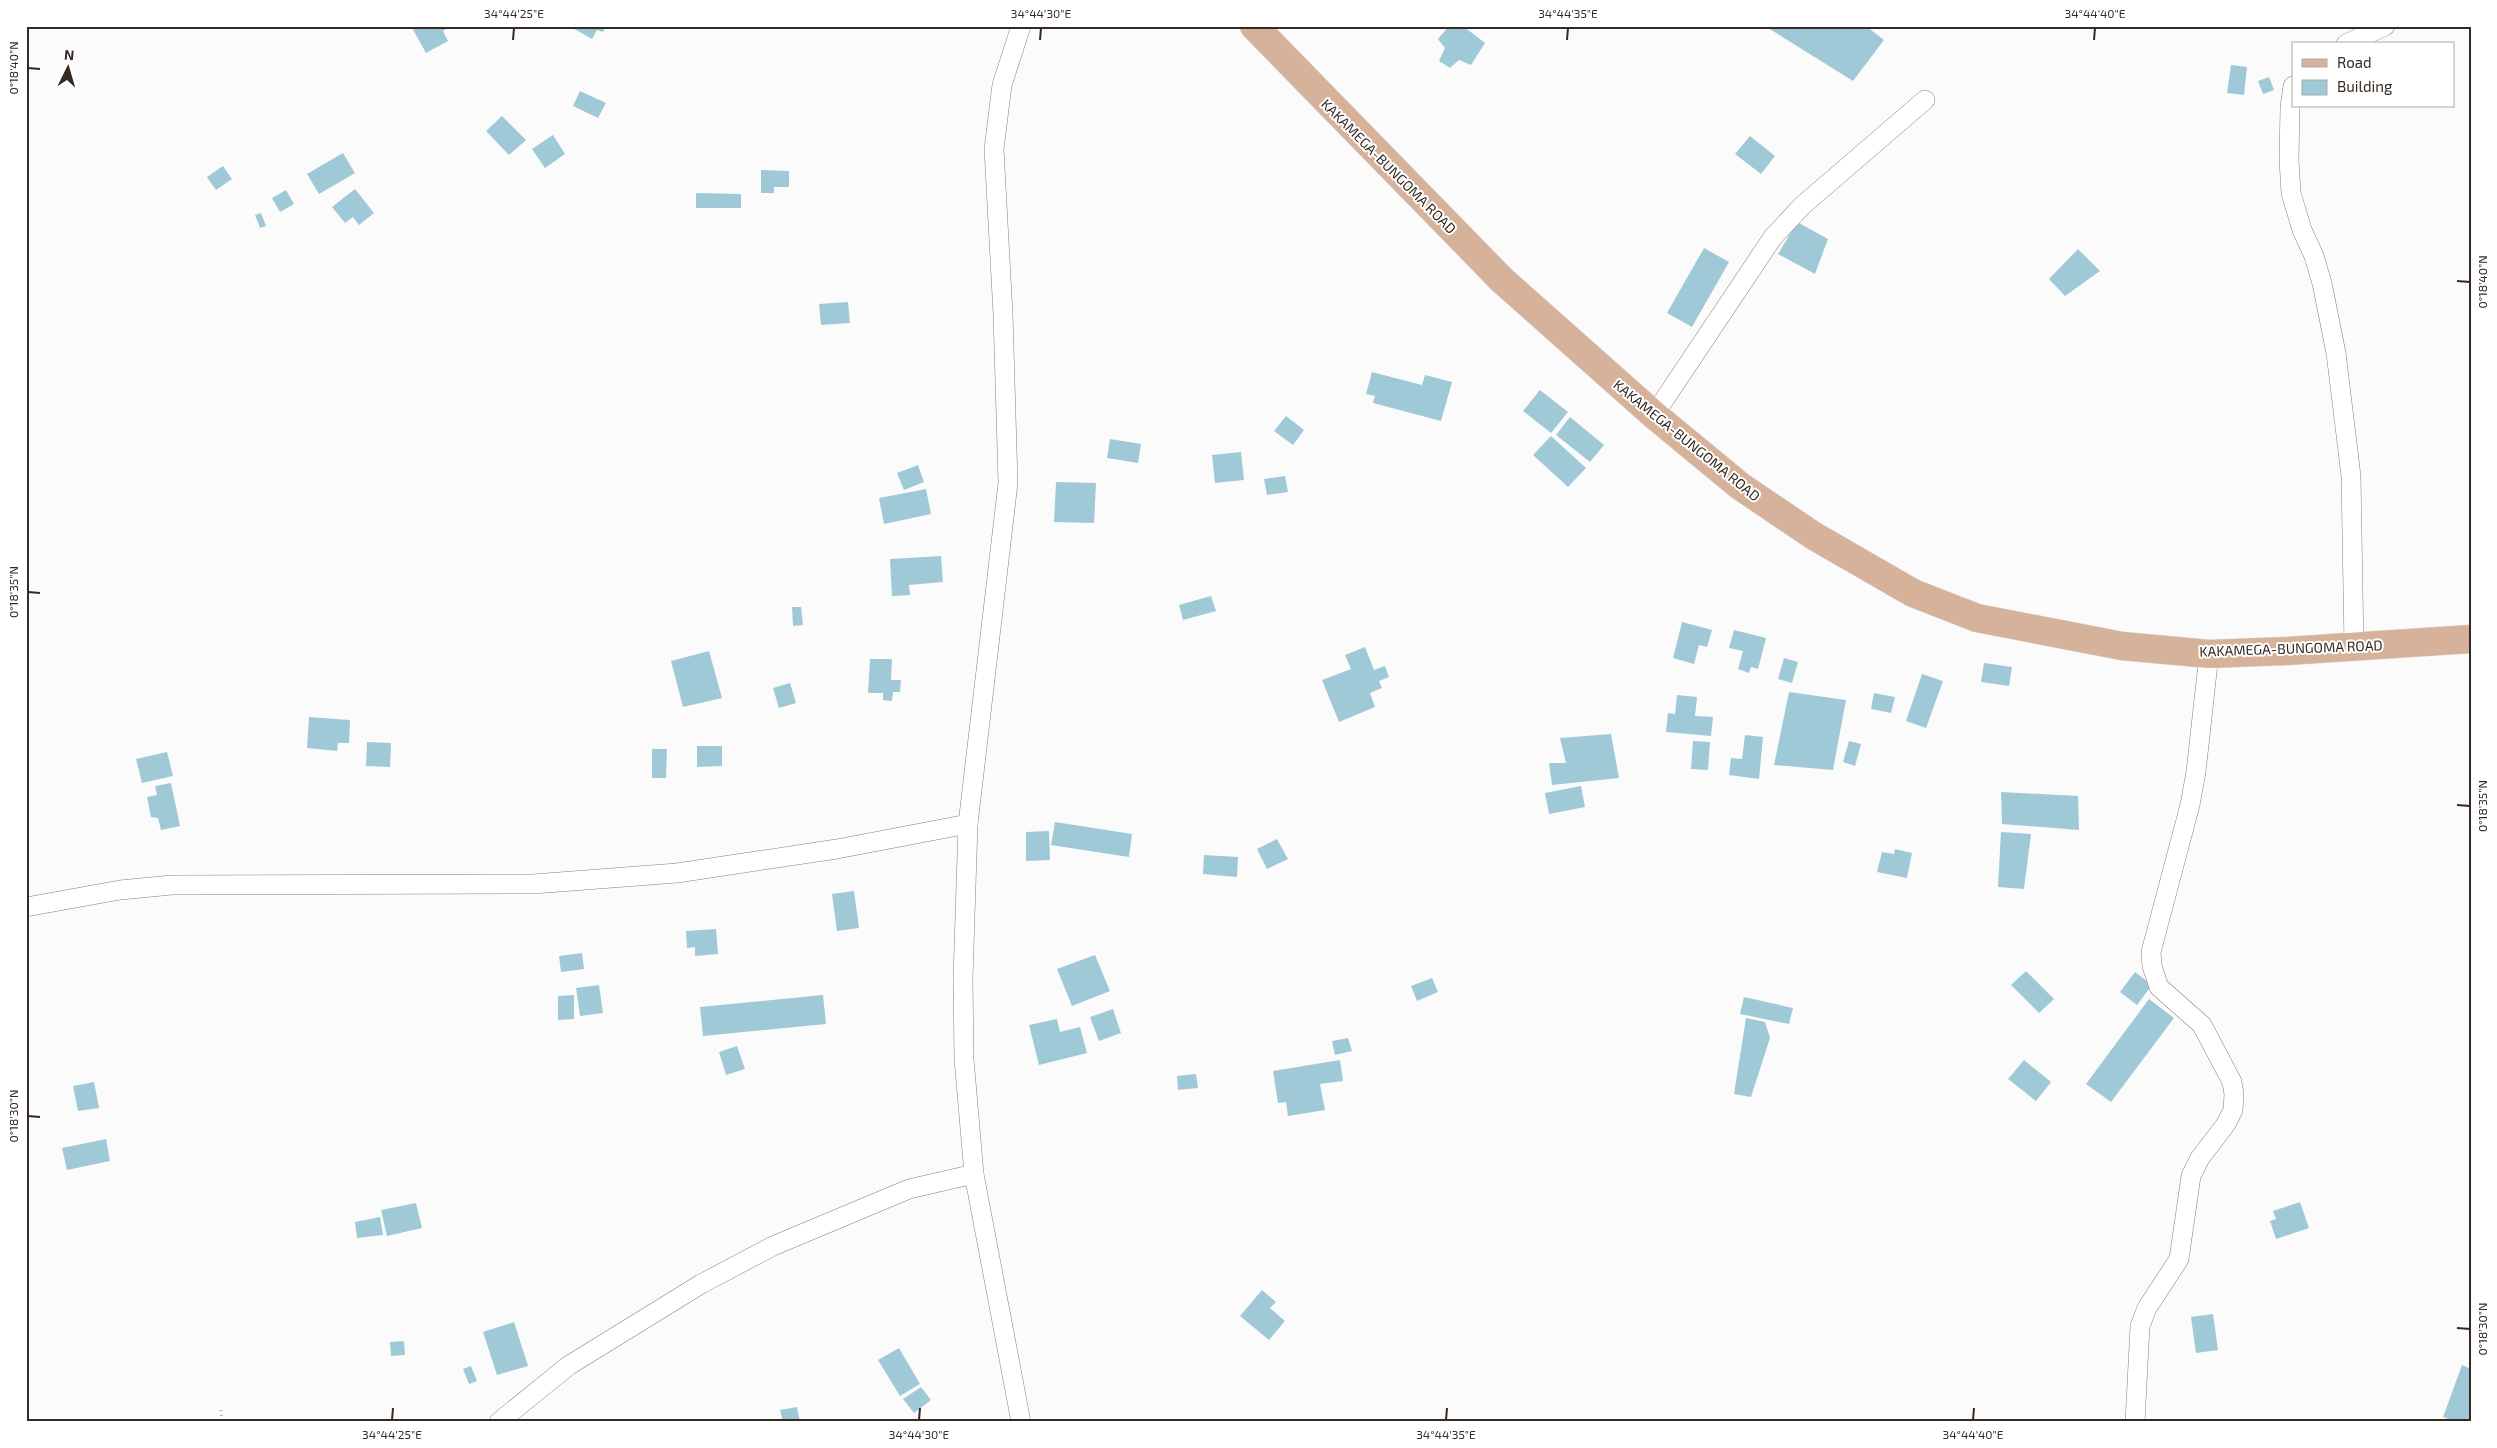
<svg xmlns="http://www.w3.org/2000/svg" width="2497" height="1448" viewBox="0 0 2497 1448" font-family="'Exo 2',sans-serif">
<rect width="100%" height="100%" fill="#fbfbfb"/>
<g fill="#a0c9d7">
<path d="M411,26H451L443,31L448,41L426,53Z"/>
<path d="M569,26H606L603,32L597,30L592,39Z"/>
<path d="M1449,26H1463L1485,43L1471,65L1459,60L1450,68L1439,61L1445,48L1438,39Z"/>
<path d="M1765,26H1866L1884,40L1853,81Z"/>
<path d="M2231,65L2247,67L2244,95L2227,93Z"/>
<path d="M2269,77L2274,90L2263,94L2258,81Z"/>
<path d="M580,91L606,103L598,118L573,106Z"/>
<path d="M502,116L526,140L509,155L486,131Z"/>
<path d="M553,135L565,154L545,168L532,149Z"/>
<path d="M1750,136L1775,156L1761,174L1735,154Z"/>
<path d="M343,153L355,173L319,194L307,174Z"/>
<path d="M223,166L232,179L216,190L207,177Z"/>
<path d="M761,170L789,171V187H774V193H761Z"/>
<path d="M355,189L374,213L359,225L353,217L345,223L332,207Z"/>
<path d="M286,190L294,204L280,212L272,198Z"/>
<path d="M696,193L741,194V208H696Z"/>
<path d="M261,213L266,226L260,228L255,215Z"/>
<path d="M1797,222L1828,239L1815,274L1778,254Z"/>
<path d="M1704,248L1729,262L1692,327L1667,313Z"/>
<path d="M2078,249L2100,271L2065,296L2049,279Z"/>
<path d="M848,302L850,323L821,325L819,304Z"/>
<path d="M1372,372L1422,385L1425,375L1452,382L1441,421L1373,403L1375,396L1366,394Z"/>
<path d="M1540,390L1568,412L1551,433L1523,411Z"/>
<path d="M1286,416L1304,430L1293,445L1274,431Z"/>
<path d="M1570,417L1604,445L1590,462L1556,435Z"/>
<path d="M1551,436L1586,468L1568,487L1533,455Z"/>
<path d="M1110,439L1141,444L1138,463L1107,458Z"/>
<path d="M1241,452L1244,480L1215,483L1212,455Z"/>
<path d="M918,465L924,482L904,490L897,473Z"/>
<path d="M1285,476L1288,492L1267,495L1264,479Z"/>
<path d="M1056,482L1096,483L1094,523L1054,522Z"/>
<path d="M926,489L931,514L884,524L879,498Z"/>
<path d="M941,556L943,582L909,585L910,595L892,596L890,559Z"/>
<path d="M1211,596L1216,611L1183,620L1179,605Z"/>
<path d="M792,607H801L803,625L793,626Z"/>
<path d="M1682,622L1712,630L1707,647L1699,645L1694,664L1673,658Z"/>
<path d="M1734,630L1766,638L1758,669L1751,667L1749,673L1738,669L1743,651L1729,648Z"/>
<path d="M1365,647L1374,670L1385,666L1389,677L1379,681L1382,688L1370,693L1375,707L1339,722L1322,680L1351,669L1345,655Z"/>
<path d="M709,651L722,698L683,707L671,661Z"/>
<path d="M1784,658L1798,662L1792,683L1778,679Z"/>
<path d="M870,659H892L891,680H901L900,692H893L892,701L883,700V693H868Z"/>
<path d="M1984,663L2012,667L2009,686L1981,682Z"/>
<path d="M1922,674L1943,681L1926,728L1906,721Z"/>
<path d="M790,683L796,703L779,708L773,688Z"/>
<path d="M1789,692L1846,700L1833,770L1774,765Z"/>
<path d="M1874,693L1895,697L1891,713L1871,709Z"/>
<path d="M1677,695L1697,697L1695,716L1713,717L1711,736L1666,732L1668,713L1675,714Z"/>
<path d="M309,717L350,720L349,743H338L337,751L307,748Z"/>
<path d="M1611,734L1619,778L1552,785L1549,763H1566L1560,738Z"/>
<path d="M1745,735L1763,737L1759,779L1729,775L1731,758L1742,759Z"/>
<path d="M1693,741L1710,742L1708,770L1691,769Z"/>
<path d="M1849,741L1861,744L1855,766L1843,762Z"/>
<path d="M367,742L391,743L390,767L366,766Z"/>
<path d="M697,746H722V766L697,767Z"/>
<path d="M652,749H667L666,778H652Z"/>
<path d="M167,752L173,776L142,783L136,759Z"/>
<path d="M171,783L180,826L161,830L158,818L151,817L147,797L157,795L155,786Z"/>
<path d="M1581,786L1585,807L1549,814L1545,793Z"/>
<path d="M2001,792L2078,796L2079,830L2002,824Z"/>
<path d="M1055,822L1132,834L1129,857L1051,845Z"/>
<path d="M1049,831L1050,860L1026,861V832Z"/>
<path d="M2001,832L2031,834L2024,889L1998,887Z"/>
<path d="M1277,839L1288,859L1267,869L1257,849Z"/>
<path d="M1895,849L1912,853L1907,878L1877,872L1882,852L1894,854Z"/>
<path d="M1204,855L1238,857L1237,877L1203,874Z"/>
<path d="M854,891L859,928L837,931L832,894Z"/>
<path d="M716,929L718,954L695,956V947L687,948L686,931Z"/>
<path d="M582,953L584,969L561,972L559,956Z"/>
<path d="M1095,955L1110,991L1072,1006L1057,969Z"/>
<path d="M2026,971L2054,999L2039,1013L2011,985Z"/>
<path d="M2135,972L2152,985L2137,1005L2120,992Z"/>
<path d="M1432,978L1438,992L1417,1001L1411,986Z"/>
<path d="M599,985L603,1013L580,1016L576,988Z"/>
<path d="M574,995V1019L558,1020V996Z"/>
<path d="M823,995L826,1024L703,1036L700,1007Z"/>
<path d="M1744,997L1793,1008L1789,1024L1740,1014Z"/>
<path d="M2149,999L2174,1018L2111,1102L2086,1084Z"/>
<path d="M1113,1009L1121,1033L1099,1041L1090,1017Z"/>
<path d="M1746,1018L1765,1022L1770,1038L1751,1097L1734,1094Z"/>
<path d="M1057,1019L1060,1032L1080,1027L1087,1053L1039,1065L1029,1025Z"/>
<path d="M1348,1038L1352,1051L1335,1055L1332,1041Z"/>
<path d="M737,1046L745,1069L726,1075L719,1052Z"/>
<path d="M1340,1060L1343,1081L1320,1084L1325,1110L1288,1116L1286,1102L1278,1103L1273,1071Z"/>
<path d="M2024,1060L2051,1082L2036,1101L2008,1079Z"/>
<path d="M1196,1074L1198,1088L1178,1090L1177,1076Z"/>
<path d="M94,1082L99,1108L78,1111L73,1086Z"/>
<path d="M106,1139L110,1161L67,1170L62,1148Z"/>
<path d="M2300,1202L2309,1228L2276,1239L2270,1221L2276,1219L2273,1211Z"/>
<path d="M416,1203L422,1228L387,1236L381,1210Z"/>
<path d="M380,1217L383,1235L357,1238L355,1222Z"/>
<path d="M1262,1290L1276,1302L1270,1308L1285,1321L1269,1340L1240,1316Z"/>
<path d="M2213,1314L2218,1350L2196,1353L2191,1317Z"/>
<path d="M514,1322L528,1366L497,1375L483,1332Z"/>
<path d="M404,1341L405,1355L391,1356L390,1342Z"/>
<path d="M899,1348L920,1384L900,1396L878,1360Z"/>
<path d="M2462,1365L2471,1369V1422H2456L2443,1417Z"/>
<path d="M471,1366L477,1381L469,1384L463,1369Z"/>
<path d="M921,1387L931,1400L914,1413L903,1399Z"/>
<path d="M797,1407L800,1422H783L780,1410Z"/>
</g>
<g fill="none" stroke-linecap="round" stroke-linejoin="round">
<g stroke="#977a67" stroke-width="20">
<g id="street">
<path d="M2346,44L2385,26"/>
<path d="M2293,86L2290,107L2289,160L2291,193L2302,230L2314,256L2322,283L2336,353L2351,476L2354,646"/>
<path d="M1654,415L1773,237L1803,205L1925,100"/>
<path d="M26,907L120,890L172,885L533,884L677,873L837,849L968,824"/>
<path d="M499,1422L568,1366L701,1284L773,1246L909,1189L974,1174"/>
<path d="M1021,1422L974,1174L964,1059L963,978L968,824L1008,483L1003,314L994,149L1002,85L1021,26"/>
<path d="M2135,1422L2140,1326L2147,1308L2179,1259L2191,1176L2200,1158L2226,1124L2233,1110L2234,1094L2232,1082L2202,1025L2159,987L2152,966L2151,952L2190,805L2196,772L2209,654"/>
</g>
</g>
<g stroke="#dbd8d7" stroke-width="29">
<path id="primary" d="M1254,26L1502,280L1654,415L1740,486L1814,536L1913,593L1977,618L2122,646L2209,654L2287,651L2471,639"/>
</g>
<path stroke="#aaa5a2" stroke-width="3" stroke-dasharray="1 4" stroke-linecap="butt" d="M221,1410L222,1422"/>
<use href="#street" stroke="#fff" stroke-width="19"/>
<use href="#primary" stroke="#d7b29a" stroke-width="28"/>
</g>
<path fill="none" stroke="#352921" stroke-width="2" d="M513,40L514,28M1040,40L1041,28M1567,40L1568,28M2094,40L2095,28M28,68L40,69M2457,281L2470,282M28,592L40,593M2457,805L2470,806M28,1116L40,1117M2457,1328L2470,1329M392,1420L393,1408M919,1420L920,1408M1446,1420L1447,1408M1973,1420L1974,1408"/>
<g text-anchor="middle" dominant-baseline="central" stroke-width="4" stroke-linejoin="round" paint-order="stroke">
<g font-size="14" fill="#352921" stroke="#fff">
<text transform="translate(1389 166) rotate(45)">KAKAMEGA-BUNGOMA ROAD</text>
<text transform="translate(1687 440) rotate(39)">KAKAMEGA-BUNGOMA ROAD</text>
<text transform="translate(2291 648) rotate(-2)">KAKAMEGA-BUNGOMA ROAD</text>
</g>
</g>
<rect width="2497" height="1448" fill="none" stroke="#ffffff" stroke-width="55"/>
<rect x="2292" y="42" width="162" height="65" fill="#ffffff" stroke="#aea9a6"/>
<rect x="2302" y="59" width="25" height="8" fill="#d7b29a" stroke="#aea9a6"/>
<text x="2337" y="68" font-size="15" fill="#352921">Road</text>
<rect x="2302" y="80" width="25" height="15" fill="#a0c9d7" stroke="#aea9a6"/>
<text x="2337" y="92" font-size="15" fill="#352921">Building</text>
<g transform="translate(68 68) rotate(5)" stroke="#ffffff" stroke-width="4" paint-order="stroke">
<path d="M0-4L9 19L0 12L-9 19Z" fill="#352921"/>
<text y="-8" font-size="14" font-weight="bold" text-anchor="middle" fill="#352921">N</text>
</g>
<rect x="28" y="28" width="2442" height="1392" fill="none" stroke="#352921" stroke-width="2"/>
<g font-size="12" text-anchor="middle" fill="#352921">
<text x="514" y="18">34°44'25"E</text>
<text x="1041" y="18">34°44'30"E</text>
<text x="1568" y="18">34°44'35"E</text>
<text x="2095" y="18">34°44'40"E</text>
<text transform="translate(14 68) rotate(-90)" y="4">0°18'40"N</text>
<text transform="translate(2483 282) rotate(-90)" y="4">0°18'40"N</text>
<text transform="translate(14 592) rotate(-90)" y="4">0°18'35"N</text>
<text transform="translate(2483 806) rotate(-90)" y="4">0°18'35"N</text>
<text transform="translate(14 1116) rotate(-90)" y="4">0°18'30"N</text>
<text transform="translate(2483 1329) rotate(-90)" y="4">0°18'30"N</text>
<text x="392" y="1439">34°44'25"E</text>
<text x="919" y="1439">34°44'30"E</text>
<text x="1446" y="1439">34°44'35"E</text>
<text x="1973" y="1439">34°44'40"E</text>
</g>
</svg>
